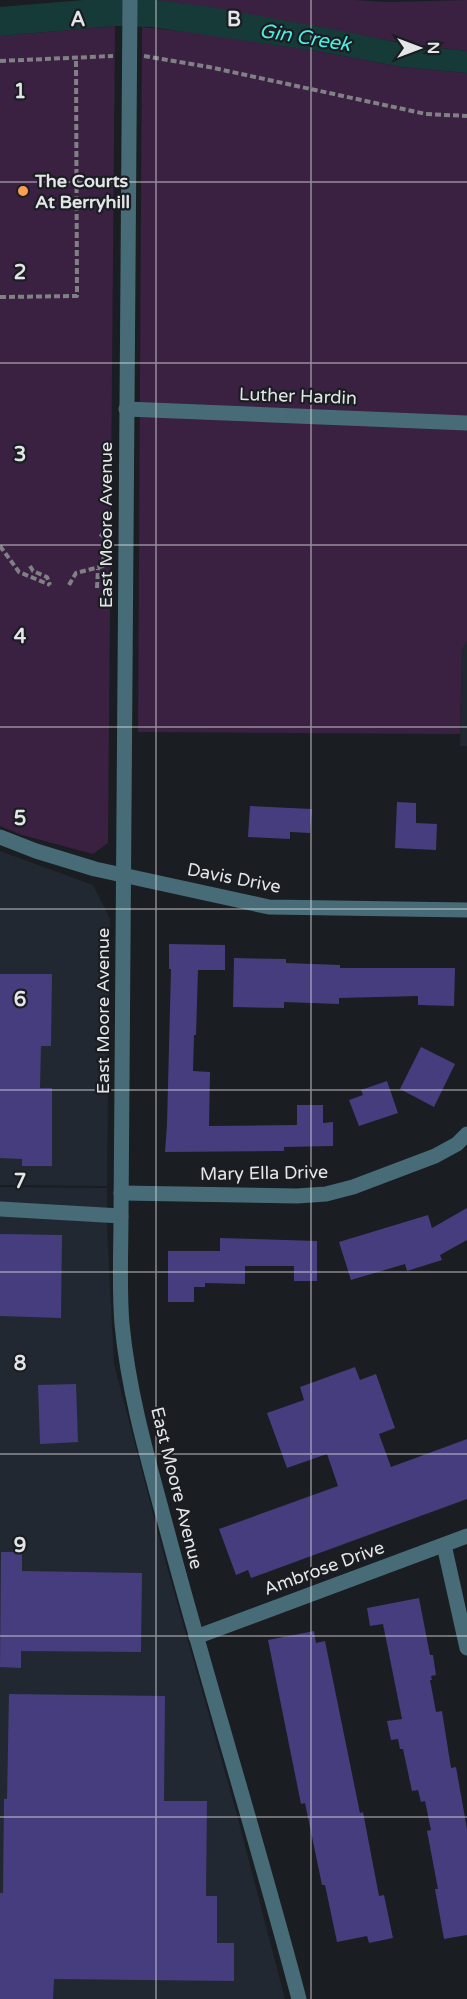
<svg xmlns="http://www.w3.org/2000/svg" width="467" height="1999" viewBox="0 0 467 1999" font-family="'Varela Round',sans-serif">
<rect width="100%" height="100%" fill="#1a1d21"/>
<g fill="#222831">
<path d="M467,641V746H460L462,650Z"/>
<path d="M0,851L93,885L110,919L107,1186L0,1185Z"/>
<path d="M0,1187L107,1188V1227L114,1364L167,1567L236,1811L285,1999H0Z"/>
</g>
<g fill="#3a2041">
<path d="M156,0H355L389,2L467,0V51C362,40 260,14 156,0Z"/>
<path d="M115,26L108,843L93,854L22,835L0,826V36Z"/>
<path d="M142,27L198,33L317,51L402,67L467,73V641L462,650L460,734L138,732Z"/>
</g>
<path fill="#163a37" d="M84,0H156L204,6L321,27L411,45L467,51V73L402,67L317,51L151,27L115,26L0,36V7Z"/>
<g fill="#453d7d">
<path d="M397,802L416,803V823L437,824L436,850L395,848Z"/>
<path d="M250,806L312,809L310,833L290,832V839L248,837Z"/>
<path d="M169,944L225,945V970H198L196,1035H194L193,1071L210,1072L209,1126L297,1125V1105H323V1123L333,1122V1146L284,1147V1151L165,1152L167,1124L171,969H169Z"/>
<path d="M234,958L286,959V963L340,965V968H455L454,1006L418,1005V996L339,998V1004L284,1002V1008L233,1007Z"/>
<path d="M0,974H52L51,1046H41L40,1088H52V1166H22V1159L0,1158Z"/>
<path d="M421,1047L455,1064L434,1107L400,1089Z"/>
<path d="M387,1081L398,1113L359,1126L349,1100L363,1095L361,1090Z"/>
<path d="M467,1208V1240L440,1255L442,1260L407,1271L405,1264L351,1280L339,1242L428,1215L432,1228Z"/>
<path d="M0,1234L62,1235L61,1318L0,1316Z"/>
<path d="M220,1238L317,1241V1281H294V1266H245V1284L205,1283V1287H194V1302H168V1251H220Z"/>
<path d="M355,1367L360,1380L376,1374L395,1428L379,1434L391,1467L467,1439V1499L251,1578L248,1570L236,1575L219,1529L338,1486L327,1454L287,1468L267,1413L304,1400L300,1387Z"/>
<path d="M76,1384L78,1442L40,1444L38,1385Z"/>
<path d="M1,1552H22V1571L142,1573L141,1652L21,1651V1668L0,1667Z"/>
<path d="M419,1598L430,1655H433L436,1675L431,1676L432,1680H430L436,1712L442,1711L451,1768L456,1767L467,1829V1935L444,1939L435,1889H438L427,1831L431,1830L425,1801L421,1802L418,1790L412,1791L403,1749H400L398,1739L391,1740L387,1721L402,1719L383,1624L370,1626L367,1608Z"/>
<path d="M314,1631L316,1643L325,1641L360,1813L363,1812L379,1896L384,1895L393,1938L369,1943L367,1936L337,1942L325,1885H322L305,1803L301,1804L268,1640Z"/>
<path d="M9,1694L165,1696L164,1801H207L206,1896H217V1943H234V1981L54,1979L53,1999H0V1893H3L4,1799H7Z"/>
</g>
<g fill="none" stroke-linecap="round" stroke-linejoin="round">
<g stroke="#7f8184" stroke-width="4" stroke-dasharray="6 3" stroke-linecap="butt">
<path d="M144,56L209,67L426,114L467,116"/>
<path d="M0,61L113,56"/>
<path d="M0,297L77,296L76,58"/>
<path d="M0,546L19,572L50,585"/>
<path d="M30,566L33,571L47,577L50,585"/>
<path d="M69,585L76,573L103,566L105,537L100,534"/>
<path d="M97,588L98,569"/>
</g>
<g stroke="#476c78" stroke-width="15">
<path d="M130,0L121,1216C121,1252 119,1289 122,1324C129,1399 152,1473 171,1545C212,1697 259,1847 299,1999"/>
<path d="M126,409L467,423"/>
<path d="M0,837L36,851L95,869L269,907L467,910"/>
<path d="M121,1193L297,1196L326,1194L353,1187L435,1156L457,1144L467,1134"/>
<path d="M0,1209L121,1216"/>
<path d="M444,1545L467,1648"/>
<path d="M196,1637L467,1536"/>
</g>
</g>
<path fill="none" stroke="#e3e5e7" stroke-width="1.5" stroke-opacity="0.55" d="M156,0V1999M311,0V1999M0,182H467M0,363H467M0,545H467M0,727H467M0,909H467M0,1090H467M0,1272H467M0,1454H467M0,1636H467M0,1817H467"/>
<circle fill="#fb9e51" stroke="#1a1d21" stroke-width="2" cx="23" cy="191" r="6"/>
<g text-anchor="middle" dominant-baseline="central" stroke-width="4.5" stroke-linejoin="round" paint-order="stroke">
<g font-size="18" font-weight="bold" fill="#e3e5e7" stroke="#1a1d21" text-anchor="start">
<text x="35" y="181">The Courts<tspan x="35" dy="21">At Berryhill</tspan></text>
</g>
<g font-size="18" fill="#e3e5e7" stroke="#1a1d21">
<text transform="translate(298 396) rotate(2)">Luther Hardin</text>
<text transform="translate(106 525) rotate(-90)">East Moore Avenue</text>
<text transform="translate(234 878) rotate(11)">Davis Drive</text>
<text transform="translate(103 1011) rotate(-90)">East Moore Avenue</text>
<text transform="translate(264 1173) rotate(-1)">Mary Ella Drive</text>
<text transform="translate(177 1488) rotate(76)">East Moore Avenue</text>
<text transform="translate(324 1568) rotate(-20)">Ambrose Drive</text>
</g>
<g font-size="20" font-style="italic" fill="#4befe2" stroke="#1a1d21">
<text transform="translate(305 38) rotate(9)">Gin Creek</text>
</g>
</g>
<g font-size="20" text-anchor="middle" font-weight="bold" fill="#e3e5e7" stroke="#1a1d21" stroke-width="4.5" stroke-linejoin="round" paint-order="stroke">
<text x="78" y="26">A</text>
<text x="234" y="26">B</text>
<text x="20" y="98">1</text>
<text x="20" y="279">2</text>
<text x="20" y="461">3</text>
<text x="20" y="643">4</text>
<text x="20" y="825">5</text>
<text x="20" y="1006">6</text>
<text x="20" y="1188">7</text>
<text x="20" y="1370">8</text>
<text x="20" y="1552">9</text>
</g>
<g transform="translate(419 48) rotate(90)" stroke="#1a1d21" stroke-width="4.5" paint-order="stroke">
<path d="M0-4.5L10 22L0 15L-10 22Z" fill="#e3e5e7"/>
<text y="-9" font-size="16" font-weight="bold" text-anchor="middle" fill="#e3e5e7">N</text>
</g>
</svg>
